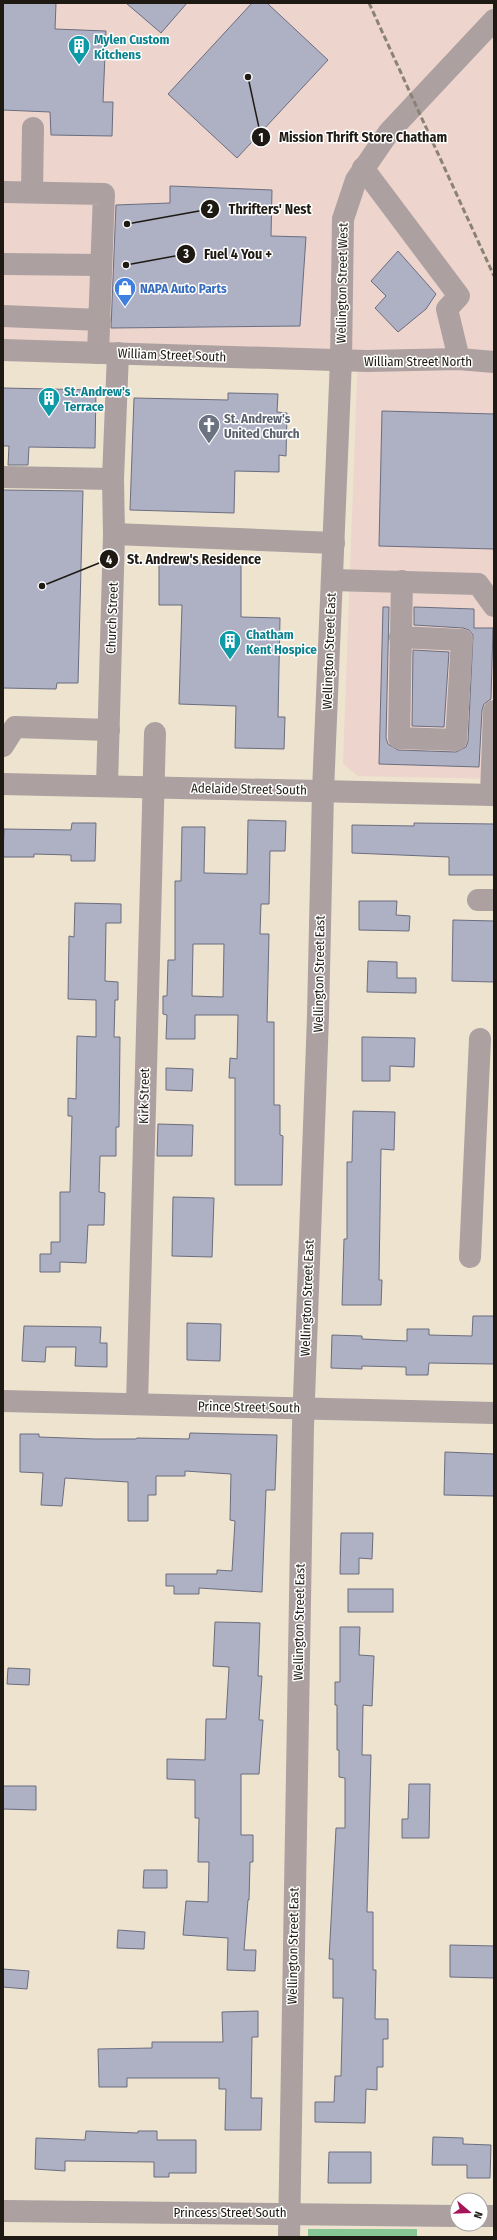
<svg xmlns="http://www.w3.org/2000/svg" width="497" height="2240" viewBox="0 0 497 2240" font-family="'Fira Sans Condensed',sans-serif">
<rect width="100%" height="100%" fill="#ede3cf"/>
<path fill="#edd4cc" d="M3,3H494V779L358,776L343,764L358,353L3,340Z"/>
<rect fill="#87c695" x="308" y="2229" width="109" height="8"/>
<g fill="#aeb0c4" stroke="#6b6d7f" fill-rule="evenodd">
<path d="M3,3H56L55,29L106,31L103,102H113L112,136L51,135L50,112L3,110Z"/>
<path d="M126,3H187L161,33Z"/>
<path d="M252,3H267L328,60L237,158L168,94Z"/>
<path d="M170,186L272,190L271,236L306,237L300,326L111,328L116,205L170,203Z"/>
<path d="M398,251L436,294L426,309L398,332L375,308L386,296L371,281Z"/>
<path d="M3,388L96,390L95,448L29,447L28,465H8L9,446H3Z"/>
<path d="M228,393L278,394L277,412L287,413L286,456L279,455V472L235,471L234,513L130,510L134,398L228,400Z"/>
<path d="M382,411L494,414V549L379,546Z"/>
<path d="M3,490L83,491L78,683H57L56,689L3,688Z"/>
<path d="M159,563H241V617L280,618L278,717H285L284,749L235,748L236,706L179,704L182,605H159Z"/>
<path d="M383,607H389L386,738L388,744L398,750L456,752L466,747L468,741L473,635L469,630L463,628L414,625V607L474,609V628H493L491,699L484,704L482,710L479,767L379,764Z"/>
<path d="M413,650L449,652L444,727L412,726Z"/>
<path d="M248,820L286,821L285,851H270L269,904H261L260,934H269L267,1022H274V1105H280V1135L283,1136L282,1185H235V1078H229L230,1058L237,1059L238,1015H195V1039H166L167,1015L163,1014V996H167L168,960H175V881H181L182,827H205L204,873L247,874ZM193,944H224L223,997L192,996Z"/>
<path d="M72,823H96L95,861H71V855L34,854V857H3L4,829L71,830Z"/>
<path d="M414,823L494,824V875H449V857L352,853V825L414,826Z"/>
<path d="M359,901H397L396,915L410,916L409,931L359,930Z"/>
<path d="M75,903L121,904V923H106L105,981L118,982V1000H115L114,1037H120L119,1127H116V1156H100L99,1192L105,1193L104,1225H88L86,1263L60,1262V1272H40V1254H51V1242H60V1192H70L72,1116H68V1098L76,1099L77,1036L96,1037V1000L68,999L69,936L74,937Z"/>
<path d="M453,920L494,921V982L452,981Z"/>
<path d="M368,961L397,962V978H416V993L367,992Z"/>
<path d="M362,1037L415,1038L414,1067L390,1066V1081H362Z"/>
<path d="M166,1068L193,1069L192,1091L166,1090Z"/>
<path d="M353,1111L395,1112L394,1150L381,1149L379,1280H382L381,1305H342L344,1239H347V1162H352Z"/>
<path d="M158,1124L193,1125L192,1156H157Z"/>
<path d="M173,1197L214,1198L212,1257L172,1256Z"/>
<path d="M473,1316H494V1364L429,1363L428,1375H406V1367L362,1366V1369L331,1368L332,1335L362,1336V1339L407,1341V1329H429V1335L472,1336Z"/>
<path d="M187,1323L221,1324L220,1361L187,1360Z"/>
<path d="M24,1326L101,1327L100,1343H107V1367L75,1366L76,1347H46L45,1362L22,1361Z"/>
<path d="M190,1433L277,1435L275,1490H266L262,1592L199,1588V1594H174V1586H166V1574H217V1570L232,1571L235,1521L230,1520L231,1474L185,1471V1476H156V1495H148V1521H128V1482L65,1478L62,1506L41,1505L43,1473L20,1472V1434H39V1437L95,1439H136L137,1438L189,1439Z"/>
<path d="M445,1452L494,1454V1496L444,1495Z"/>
<path d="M341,1533H373L372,1559L359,1558V1574H340Z"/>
<rect x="348" y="1589" width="45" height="23"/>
<path d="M215,1622L260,1623L258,1676H262L259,1720H263L259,1774H241V1835H253V1862H250L249,1900H248L244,1950H256L255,1971L227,1970L228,1938L183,1935L186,1901L208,1902L209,1862H198L199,1818H195V1780L167,1779V1759L205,1760L206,1719H226L229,1667L213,1666Z"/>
<path d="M340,1627H360L359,1655L374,1656L372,1706L363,1705L362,1755H371L367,1912H373V1970H376L375,2019H388V2039H383V2067H377V2090L366,2089L365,2123L315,2122V2102H334L335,2076H341L343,1998H333V1959H329L336,1828H345V1778L339,1777V1750H337V1705H335V1682H340Z"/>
<path d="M8,1668L30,1669L29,1685L7,1684Z"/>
<path d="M409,1784H430L429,1838H402V1819H408Z"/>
<path d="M3,1786H36V1810L3,1809Z"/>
<path d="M144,1870H167V1888H143Z"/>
<path d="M118,1930L145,1932L144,1949L117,1948Z"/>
<path d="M450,1945L494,1946V1978L450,1977Z"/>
<path d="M3,1969L29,1971L27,1989L3,1987Z"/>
<path d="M258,2011V2037H252L251,2098H262L261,2130H225L226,2089H219V2078H127V2087H99L98,2049L152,2048V2042H223L222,2012Z"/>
<path d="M86,2131L138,2133V2131H157V2140H196V2173H169V2177H154V2162L65,2161V2171L35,2169L36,2138L85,2140Z"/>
<path d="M433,2137L463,2138V2144L491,2145L490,2178H467V2165H432Z"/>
<path d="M329,2152H371V2183H328Z"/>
</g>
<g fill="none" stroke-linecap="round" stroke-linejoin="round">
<g stroke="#aca0a0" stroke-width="22">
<path d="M363,168L459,296L447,309L459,359"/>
<path d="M3,192L104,194L98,353"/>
<path d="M32,192L33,128"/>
<path d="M3,264L101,265"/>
<path d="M3,316L100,320"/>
<path d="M3,350L367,361L459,359L494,362"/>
<path d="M3,477L113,479"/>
<path d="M114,534L334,543"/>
<path d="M332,580L478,584L494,606"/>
<path d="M400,637L462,640L456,740L399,738L402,581"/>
<path d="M3,746L15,727L109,730"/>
<path d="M3,784L494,795"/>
<path d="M107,786L114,534L113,479L118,353"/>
<path d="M491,795L494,711"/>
<path d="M478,900H494"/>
<path d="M470,1257L480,1039"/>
<path d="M3,1401L494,1413"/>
<path d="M137,1404L155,733"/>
<path d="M3,2211L457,2216"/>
<path d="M481,2216H494"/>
<path d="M289,2237L303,1426L318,1016L323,791L341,360L343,219L356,180L389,132L494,20"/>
</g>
<path stroke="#8a8375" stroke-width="3" stroke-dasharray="6 3" stroke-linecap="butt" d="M369,3L494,276"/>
</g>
<defs>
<g id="building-pin" transform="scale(1.15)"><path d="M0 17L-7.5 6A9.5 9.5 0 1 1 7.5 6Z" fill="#0f9aa8" stroke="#fff"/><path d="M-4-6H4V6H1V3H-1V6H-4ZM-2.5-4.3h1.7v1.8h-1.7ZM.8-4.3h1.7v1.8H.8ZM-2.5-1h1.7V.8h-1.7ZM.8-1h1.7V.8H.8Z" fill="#fff"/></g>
<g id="shop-pin" transform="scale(1.15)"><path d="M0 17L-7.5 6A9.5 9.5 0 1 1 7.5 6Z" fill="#3f7fe0" stroke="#fff"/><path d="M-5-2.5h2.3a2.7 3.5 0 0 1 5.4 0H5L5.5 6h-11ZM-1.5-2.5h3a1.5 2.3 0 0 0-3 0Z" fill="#fff"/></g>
<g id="church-pin" transform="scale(1.15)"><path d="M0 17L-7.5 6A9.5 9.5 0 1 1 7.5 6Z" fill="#6b7280" stroke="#fff"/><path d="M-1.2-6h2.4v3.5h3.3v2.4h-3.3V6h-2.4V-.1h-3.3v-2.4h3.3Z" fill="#fff"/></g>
</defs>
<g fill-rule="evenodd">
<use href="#building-pin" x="79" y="46"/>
<use href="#shop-pin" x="125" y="288"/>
<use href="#building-pin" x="49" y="398"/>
<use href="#church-pin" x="209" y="425"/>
<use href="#building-pin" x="230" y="641"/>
</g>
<g text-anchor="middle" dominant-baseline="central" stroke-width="3" stroke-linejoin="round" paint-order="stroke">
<g font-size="13" font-weight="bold" fill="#0d838f" stroke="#fff" text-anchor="start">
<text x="94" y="39">Mylen Custom<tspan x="94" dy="15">Kitchens</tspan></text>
<text x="64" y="391">St. Andrew's<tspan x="64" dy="15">Terrace</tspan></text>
<text x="246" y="634">Chatham<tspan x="246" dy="15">Kent Hospice</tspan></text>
</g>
<g font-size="13" fill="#1e1a13" stroke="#fff">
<text transform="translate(342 283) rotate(-89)">Wellington Street West</text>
<text transform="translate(172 355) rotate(2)">William Street South</text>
<text x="418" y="361">William Street North</text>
<text transform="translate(112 618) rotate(-88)">Church Street</text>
<text transform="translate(329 651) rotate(-88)">Wellington Street East</text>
<text transform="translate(249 789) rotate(1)">Adelaide Street South</text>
<text transform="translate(319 974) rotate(-89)">Wellington Street East</text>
<text transform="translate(144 1096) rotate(-89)">Kirk Street</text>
<text transform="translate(307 1298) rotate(-88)">Wellington Street East</text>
<text transform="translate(249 1407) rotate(1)">Prince Street South</text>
<text transform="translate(299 1622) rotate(-89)">Wellington Street East</text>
<text transform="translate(293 1946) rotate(-89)">Wellington Street East</text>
<text x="230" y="2212">Princess Street South</text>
</g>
<g font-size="13" font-weight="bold" fill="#366cbe" stroke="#fff" text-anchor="start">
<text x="140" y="288">NAPA Auto Parts</text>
</g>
<g font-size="13" font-weight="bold" fill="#5b616d" stroke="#fff" text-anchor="start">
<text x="224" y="418">St. Andrew's<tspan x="224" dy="15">United Church</tspan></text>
</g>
</g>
<path fill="none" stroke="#1e1a13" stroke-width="1.5" d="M248 77L261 137M127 224L210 209M126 265L186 254M42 586L109 559"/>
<g fill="#1e1a13" stroke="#fff" stroke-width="1.5">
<circle cx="248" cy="77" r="4"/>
<circle cx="127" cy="224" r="4"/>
<circle cx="126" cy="265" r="4"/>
<circle cx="42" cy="586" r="4"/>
<circle cx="261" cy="137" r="10"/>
<circle cx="210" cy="209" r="10"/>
<circle cx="186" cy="254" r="10"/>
<circle cx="109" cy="559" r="10"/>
</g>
<g font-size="12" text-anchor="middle" font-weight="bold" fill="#fff">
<text x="261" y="142">1</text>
<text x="210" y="213">2</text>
<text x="186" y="258">3</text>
<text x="109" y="564">4</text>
</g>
<g font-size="14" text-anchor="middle" font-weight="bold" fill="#1e1a13" stroke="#fff" stroke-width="3" stroke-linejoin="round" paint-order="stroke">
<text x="363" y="142">Mission Thrift Store Chatham</text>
<text x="270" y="214">Thrifters' Nest</text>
<text x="238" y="259">Fuel 4 You +</text>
<text x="194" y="564">St. Andrew's Residence</text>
</g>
<rect width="497" height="2240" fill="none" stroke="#1e1a13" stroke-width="8"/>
<g transform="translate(469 2212) rotate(109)"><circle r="19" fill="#ffffff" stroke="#a5a3a1"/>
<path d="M0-3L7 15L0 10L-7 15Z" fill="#a51558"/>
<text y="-6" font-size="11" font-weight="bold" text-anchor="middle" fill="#1e1a13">N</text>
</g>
</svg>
